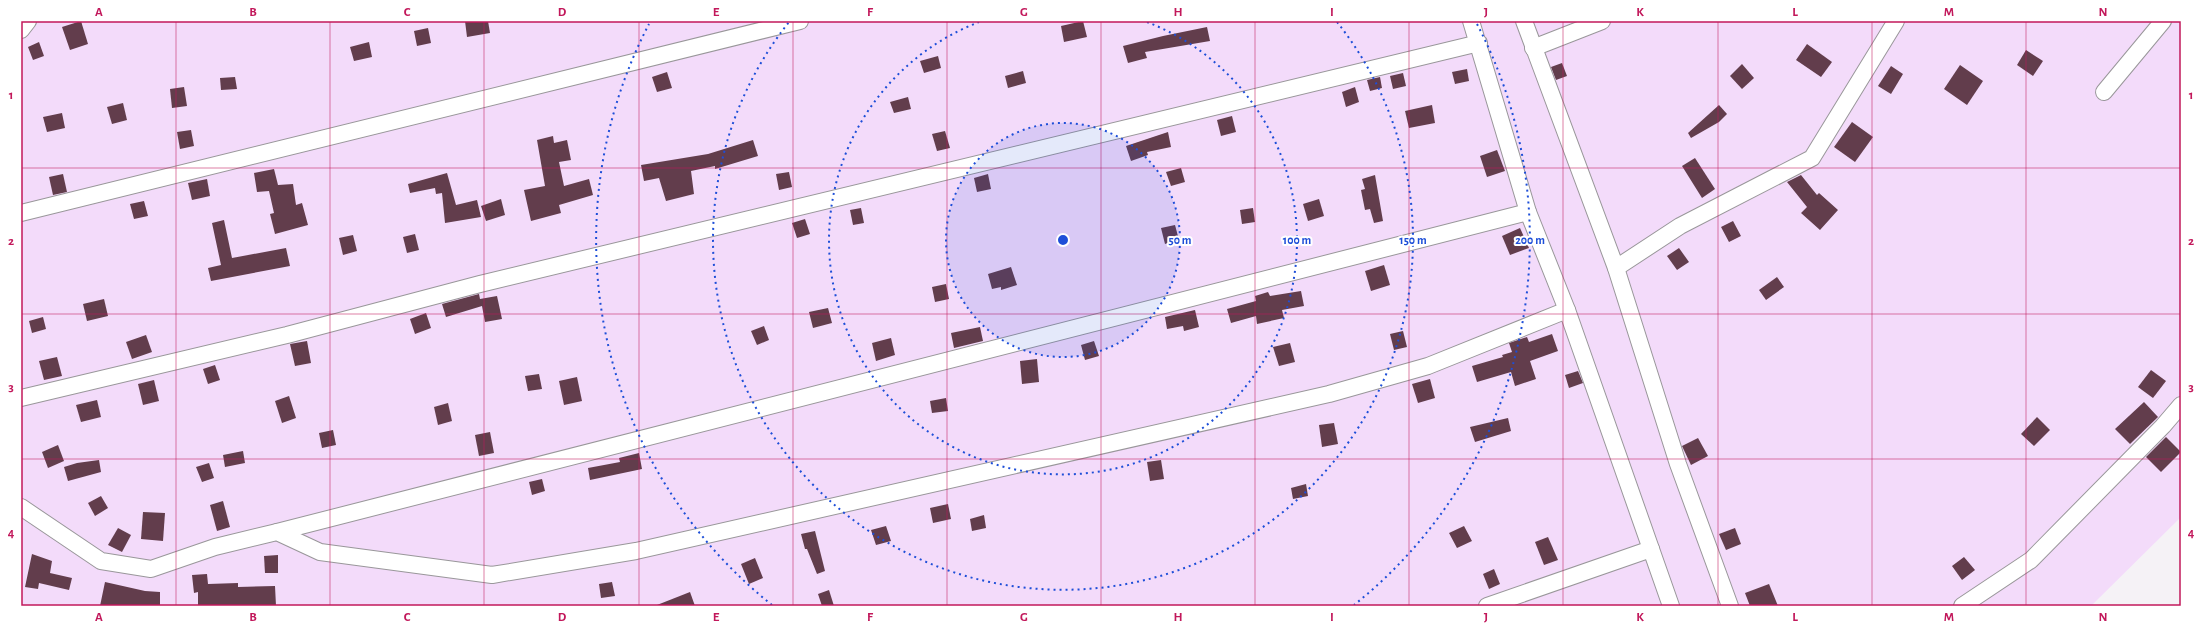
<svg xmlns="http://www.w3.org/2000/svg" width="2202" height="627" viewBox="0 0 2202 627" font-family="'Alegreya Sans',sans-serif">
<rect width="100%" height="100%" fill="#f5f2f6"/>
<path fill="#f3dbfa" d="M21,21H2181V517L2091,606H21Z"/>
<g fill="#623d4c">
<path d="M81,21L88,44L70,50L62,27Z"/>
<path d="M465,21H488L490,33L467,37Z"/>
<path d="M1083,21L1087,37L1064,42L1061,26Z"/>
<path d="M1207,27L1210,41L1145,52L1147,58L1128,63L1123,46L1163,36Z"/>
<path d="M428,28L431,43L417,46L414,31Z"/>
<path d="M39,42L44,56L33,60L28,47Z"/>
<path d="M369,42L372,57L354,61L350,47Z"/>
<path d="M1807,44L1832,62L1821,77L1796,60Z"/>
<path d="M2026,50L2043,61L2033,76L2017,65Z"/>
<path d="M938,56L941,68L924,73L920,61Z"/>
<path d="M1562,63L1567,76L1556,80L1551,67Z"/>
<path d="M1742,64L1754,78L1742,89L1730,76Z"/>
<path d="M1960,65L1983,81L1967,105L1944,89Z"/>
<path d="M1891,66L1903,74L1891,94L1878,86Z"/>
<path d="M1467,69L1469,81L1455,84L1452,72Z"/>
<path d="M1023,71L1026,83L1008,88L1005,76Z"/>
<path d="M667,72L672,88L657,92L652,77Z"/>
<path d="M1403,73L1406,86L1393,89L1390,76Z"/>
<path d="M235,77L237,89L221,90L220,78Z"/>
<path d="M1380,77L1382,88L1370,91L1367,80Z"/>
<path d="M184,87L187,106L172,108L170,89Z"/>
<path d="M1355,87L1359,102L1346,107L1342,92Z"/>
<path d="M908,97L911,109L894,113L890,102Z"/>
<path d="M123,103L127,120L112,124L107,107Z"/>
<path d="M1432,105L1435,123L1409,128L1405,111Z"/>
<path d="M1719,105L1727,114L1719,122L1691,138L1688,133Z"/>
<path d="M62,113L65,128L47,132L43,117Z"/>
<path d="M1232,116L1236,132L1221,136L1217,120Z"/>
<path d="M1852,122L1873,137L1855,162L1834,147Z"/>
<path d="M191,130L194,146L180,149L177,132Z"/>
<path d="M945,131L950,148L937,151L932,134Z"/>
<path d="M1168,132L1171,147L1147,152L1148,155L1131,161L1126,146Z"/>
<path d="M553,136L554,143L567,140L571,160L559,162L564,186L589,179L593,195L559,205L561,213L531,221L524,190L545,186L537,140Z"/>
<path d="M753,140L758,156L715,169V166L691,171L694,194L666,201L659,178L644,181L641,165L708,154Z"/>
<path d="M1497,150L1505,171L1487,177L1480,156Z"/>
<path d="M1695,158L1715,189L1702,198L1682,166Z"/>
<path d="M1181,168L1185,182L1171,186L1166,172Z"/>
<path d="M274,169L278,185L293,184L296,205L302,203L308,225L275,234L270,214L274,213L269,191L257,192L254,173Z"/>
<path d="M789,172L792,187L779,190L776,174Z"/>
<path d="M447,173L456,205L477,200L481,217L445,223L442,193L436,194L435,188L410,193L408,184Z"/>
<path d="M63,174L67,192L53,195L49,177Z"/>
<path d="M988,174L991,189L977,192L974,178Z"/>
<path d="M1375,175L1383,221L1374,223L1370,209L1365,210L1361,190L1365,189L1362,179Z"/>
<path d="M1801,175L1817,195L1819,193L1838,210L1820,230L1801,213L1807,207L1787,182Z"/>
<path d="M207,179L210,196L192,200L188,183Z"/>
<path d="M501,199L505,215L486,221L481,206Z"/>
<path d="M1319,199L1324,216L1308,221L1303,204Z"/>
<path d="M144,201L148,216L134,219L130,204Z"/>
<path d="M861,208L864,223L853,225L850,210Z"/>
<path d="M1253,208L1255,222L1242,224L1240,210Z"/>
<path d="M805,219L810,234L797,238L792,223Z"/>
<path d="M224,220L232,258L286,248L290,266L211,281L208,268L221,265L212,223Z"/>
<path d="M1733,221L1741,236L1729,242L1721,227Z"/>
<path d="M1175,225L1179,240L1165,244L1161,228Z"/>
<path d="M1520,228L1529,248L1510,255L1502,236Z"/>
<path d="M415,234L419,250L407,253L403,237Z"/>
<path d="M353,235L357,251L343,255L339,238Z"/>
<path d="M1679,248L1689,262L1677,270L1667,256Z"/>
<path d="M1384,265L1390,285L1371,291L1365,271Z"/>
<path d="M1011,267L1017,285L1001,290V287L992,289L988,274Z"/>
<path d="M1777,277L1784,287L1766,300L1759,290Z"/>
<path d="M946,284L949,299L935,302L932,287Z"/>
<path d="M1301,291L1304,306L1282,310L1284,318L1257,324L1256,316L1231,323L1227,309L1256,301L1255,296L1268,292L1270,296Z"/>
<path d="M479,294L480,299L497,296L502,319L485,322L482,306L446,317L442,304Z"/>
<path d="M104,299L108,316L87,321L83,304Z"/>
<path d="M828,308L832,323L813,328L809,312Z"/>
<path d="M1195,310L1199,327L1184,331L1183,326L1167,329L1165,317Z"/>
<path d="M426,313L431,328L415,334L410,319Z"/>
<path d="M43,317L46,329L32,333L29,321Z"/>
<path d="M764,326L769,340L757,345L751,331Z"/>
<path d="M980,327L983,341L954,348L951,333Z"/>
<path d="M1403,331L1407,347L1394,350L1390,334Z"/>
<path d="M1552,334L1558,351L1530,361L1536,379L1515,386L1511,372L1477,382L1472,366L1503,357L1502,355L1512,352L1509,343L1527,337L1529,342Z"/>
<path d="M146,335L152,352L132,359L126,342Z"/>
<path d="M891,338L895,355L876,361L872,343Z"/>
<path d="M307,341L311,363L295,366L290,344Z"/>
<path d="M1094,341L1099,356L1085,360L1081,345Z"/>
<path d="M1290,343L1295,362L1279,366L1273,347Z"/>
<path d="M57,357L62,376L44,380L39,361Z"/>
<path d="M1037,359L1039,382L1022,384L1020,361Z"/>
<path d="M215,365L220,380L208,384L203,369Z"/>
<path d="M2151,370L2166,381L2153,398L2138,387Z"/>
<path d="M1578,371L1583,383L1569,388L1565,375Z"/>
<path d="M539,374L542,389L528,391L525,376Z"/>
<path d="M577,377L582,401L564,405L559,381Z"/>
<path d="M1430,379L1435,398L1418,403L1412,384Z"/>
<path d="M154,380L159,401L143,405L138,384Z"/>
<path d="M289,396L296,418L282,423L275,401Z"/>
<path d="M946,398L948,411L932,413L930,401Z"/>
<path d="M97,400L101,417L81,422L76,405Z"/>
<path d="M2144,402L2158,417L2130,444L2115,429Z"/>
<path d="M448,403L452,421L438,425L434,407Z"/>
<path d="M2037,417L2050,430L2034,446L2021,434Z"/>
<path d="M1508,418L1511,431L1475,442L1470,427Z"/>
<path d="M1334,423L1338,444L1322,447L1319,425Z"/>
<path d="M333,430L336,445L322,448L319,433Z"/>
<path d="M490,432L494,453L479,456L475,435Z"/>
<path d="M2166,437L2181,452L2161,472L2146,457Z"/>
<path d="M1698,438L1708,456L1691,465L1682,446Z"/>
<path d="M58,445L64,461L48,468L42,452Z"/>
<path d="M243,451L245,463L225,467L223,455Z"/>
<path d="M639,453L642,469L590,480L588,468L620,462L619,458Z"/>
<path d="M99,460L101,472L68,481L64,467L77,463Z"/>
<path d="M1161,460L1164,479L1150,481L1147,462Z"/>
<path d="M209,463L214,478L202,482L196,467Z"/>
<path d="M542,479L545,491L532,495L529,482Z"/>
<path d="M1306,484L1308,496L1293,499L1291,488Z"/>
<path d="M101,496L108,508L95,516L88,503Z"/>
<path d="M223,501L230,527L217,531L210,505Z"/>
<path d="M948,504L951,519L933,523L930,508Z"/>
<path d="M143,512L165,513L163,541L141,539Z"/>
<path d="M984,515L986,528L972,531L970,519Z"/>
<path d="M886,526L891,541L876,545L871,530Z"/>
<path d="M1464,526L1472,541L1457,548L1449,533Z"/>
<path d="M118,528L131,535L122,552L108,545Z"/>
<path d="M1735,528L1741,544L1726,550L1719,534Z"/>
<path d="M815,531L825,571L817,574L807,549H805L801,534Z"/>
<path d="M1548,537L1558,560L1544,565L1535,542Z"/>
<path d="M32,554L52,561L50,573L72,578L69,590L39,583L38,589L25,587Z"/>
<path d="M278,555V573H265L264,556Z"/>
<path d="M1964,557L1975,570L1962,580L1952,566Z"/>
<path d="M755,558L763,578L749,584L741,564Z"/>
<path d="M1494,569L1500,584L1489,589L1483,574Z"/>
<path d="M207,574L208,584L238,583V587L275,586L276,606H198V592L194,593L192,575Z"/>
<path d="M105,582L145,591L160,592V606H100Z"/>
<path d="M612,582L615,596L601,598L599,584Z"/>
<path d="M1769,584L1778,606H1750L1745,593Z"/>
<path d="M829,590L834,606H822L818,594Z"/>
<path d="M690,592L695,606H657V605Z"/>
</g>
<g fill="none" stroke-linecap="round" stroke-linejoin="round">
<g stroke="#99979a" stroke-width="18">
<g id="minor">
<path d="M1471,21L1528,212L1567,310L1671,606"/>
<path d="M1524,21L1616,268L1678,464L1730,606"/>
<path d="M21,30L28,21"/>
<path d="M1533,48L1602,21"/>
<path d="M2104,92L2163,21"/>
<path d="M21,213L800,21"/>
<path d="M1616,268L1680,226L1812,158L1896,21"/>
<path d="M21,398L287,335L480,284L1479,43"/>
<path d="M21,507L101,561L151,569L215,547L277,532L320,552L492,575L636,551L1329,394L1428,366L1567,310"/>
<path d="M277,532L1528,212"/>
<path d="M1487,606L1651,549"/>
<path d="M1962,606L2031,560L2163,426L2181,405"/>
</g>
</g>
<use href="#minor" stroke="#fff" stroke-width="16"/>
</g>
<path fill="none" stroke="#c2185b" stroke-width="1" stroke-opacity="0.55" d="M176,21V606M330,21V606M484,21V606M639,21V606M793,21V606M947,21V606M1101,21V606M1255,21V606M1409,21V606M1563,21V606M1718,21V606M1872,21V606M2026,21V606M21,168H2181M21,314H2181M21,459H2181"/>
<circle cx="1063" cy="240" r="117" fill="#1d4ed8" fill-opacity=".12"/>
<g fill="none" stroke="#1d4ed8" stroke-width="2" stroke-dasharray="2 4">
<circle cx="1063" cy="240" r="117"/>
<path d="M1147 22A234 234 0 1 1 979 22"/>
<path d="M1337 22A350 350 0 1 1 789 22"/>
<path d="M772 605A467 467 0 0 1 649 24M1477 24A467 467 0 0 1 1354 605"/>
</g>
<circle cx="1063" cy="240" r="6" fill="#1d4ed8" stroke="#fff" stroke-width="2"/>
<g font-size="12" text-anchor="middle" font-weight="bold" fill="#1d4ed8" stroke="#fff" stroke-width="4" stroke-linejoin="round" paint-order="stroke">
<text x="1180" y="244">50 m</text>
<text x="1297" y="244">100 m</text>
<text x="1413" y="244">150 m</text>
<text x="1530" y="244">200 m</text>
</g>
<rect width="2202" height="627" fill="none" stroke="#ffffff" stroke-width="44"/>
<rect x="22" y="22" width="2158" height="583" fill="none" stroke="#c2185b" stroke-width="1.5"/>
<g font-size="13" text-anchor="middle" font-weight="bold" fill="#c2185b">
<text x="99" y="16">A</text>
<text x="253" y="16">B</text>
<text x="407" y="16">C</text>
<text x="562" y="16">D</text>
<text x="716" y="16">E</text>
<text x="870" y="16">F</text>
<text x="1024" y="16">G</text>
<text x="1178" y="16">H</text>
<text x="1332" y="16">I</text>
<text x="1486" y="16">J</text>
<text x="1640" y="16">K</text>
<text x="1795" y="16">L</text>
<text x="1949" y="16">M</text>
<text x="2103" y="16">N</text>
<text x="11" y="99">1</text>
<text x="2191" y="99">1</text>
<text x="11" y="245">2</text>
<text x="2191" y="245">2</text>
<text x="11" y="391">3</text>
<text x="2191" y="391">3</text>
<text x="11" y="537">4</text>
<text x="2191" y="537">4</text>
<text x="99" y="621">A</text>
<text x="253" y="621">B</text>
<text x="407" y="621">C</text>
<text x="562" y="621">D</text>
<text x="716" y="621">E</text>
<text x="870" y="621">F</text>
<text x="1024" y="621">G</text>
<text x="1178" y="621">H</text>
<text x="1332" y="621">I</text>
<text x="1486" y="621">J</text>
<text x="1640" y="621">K</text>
<text x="1795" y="621">L</text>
<text x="1949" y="621">M</text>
<text x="2103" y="621">N</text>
</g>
</svg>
